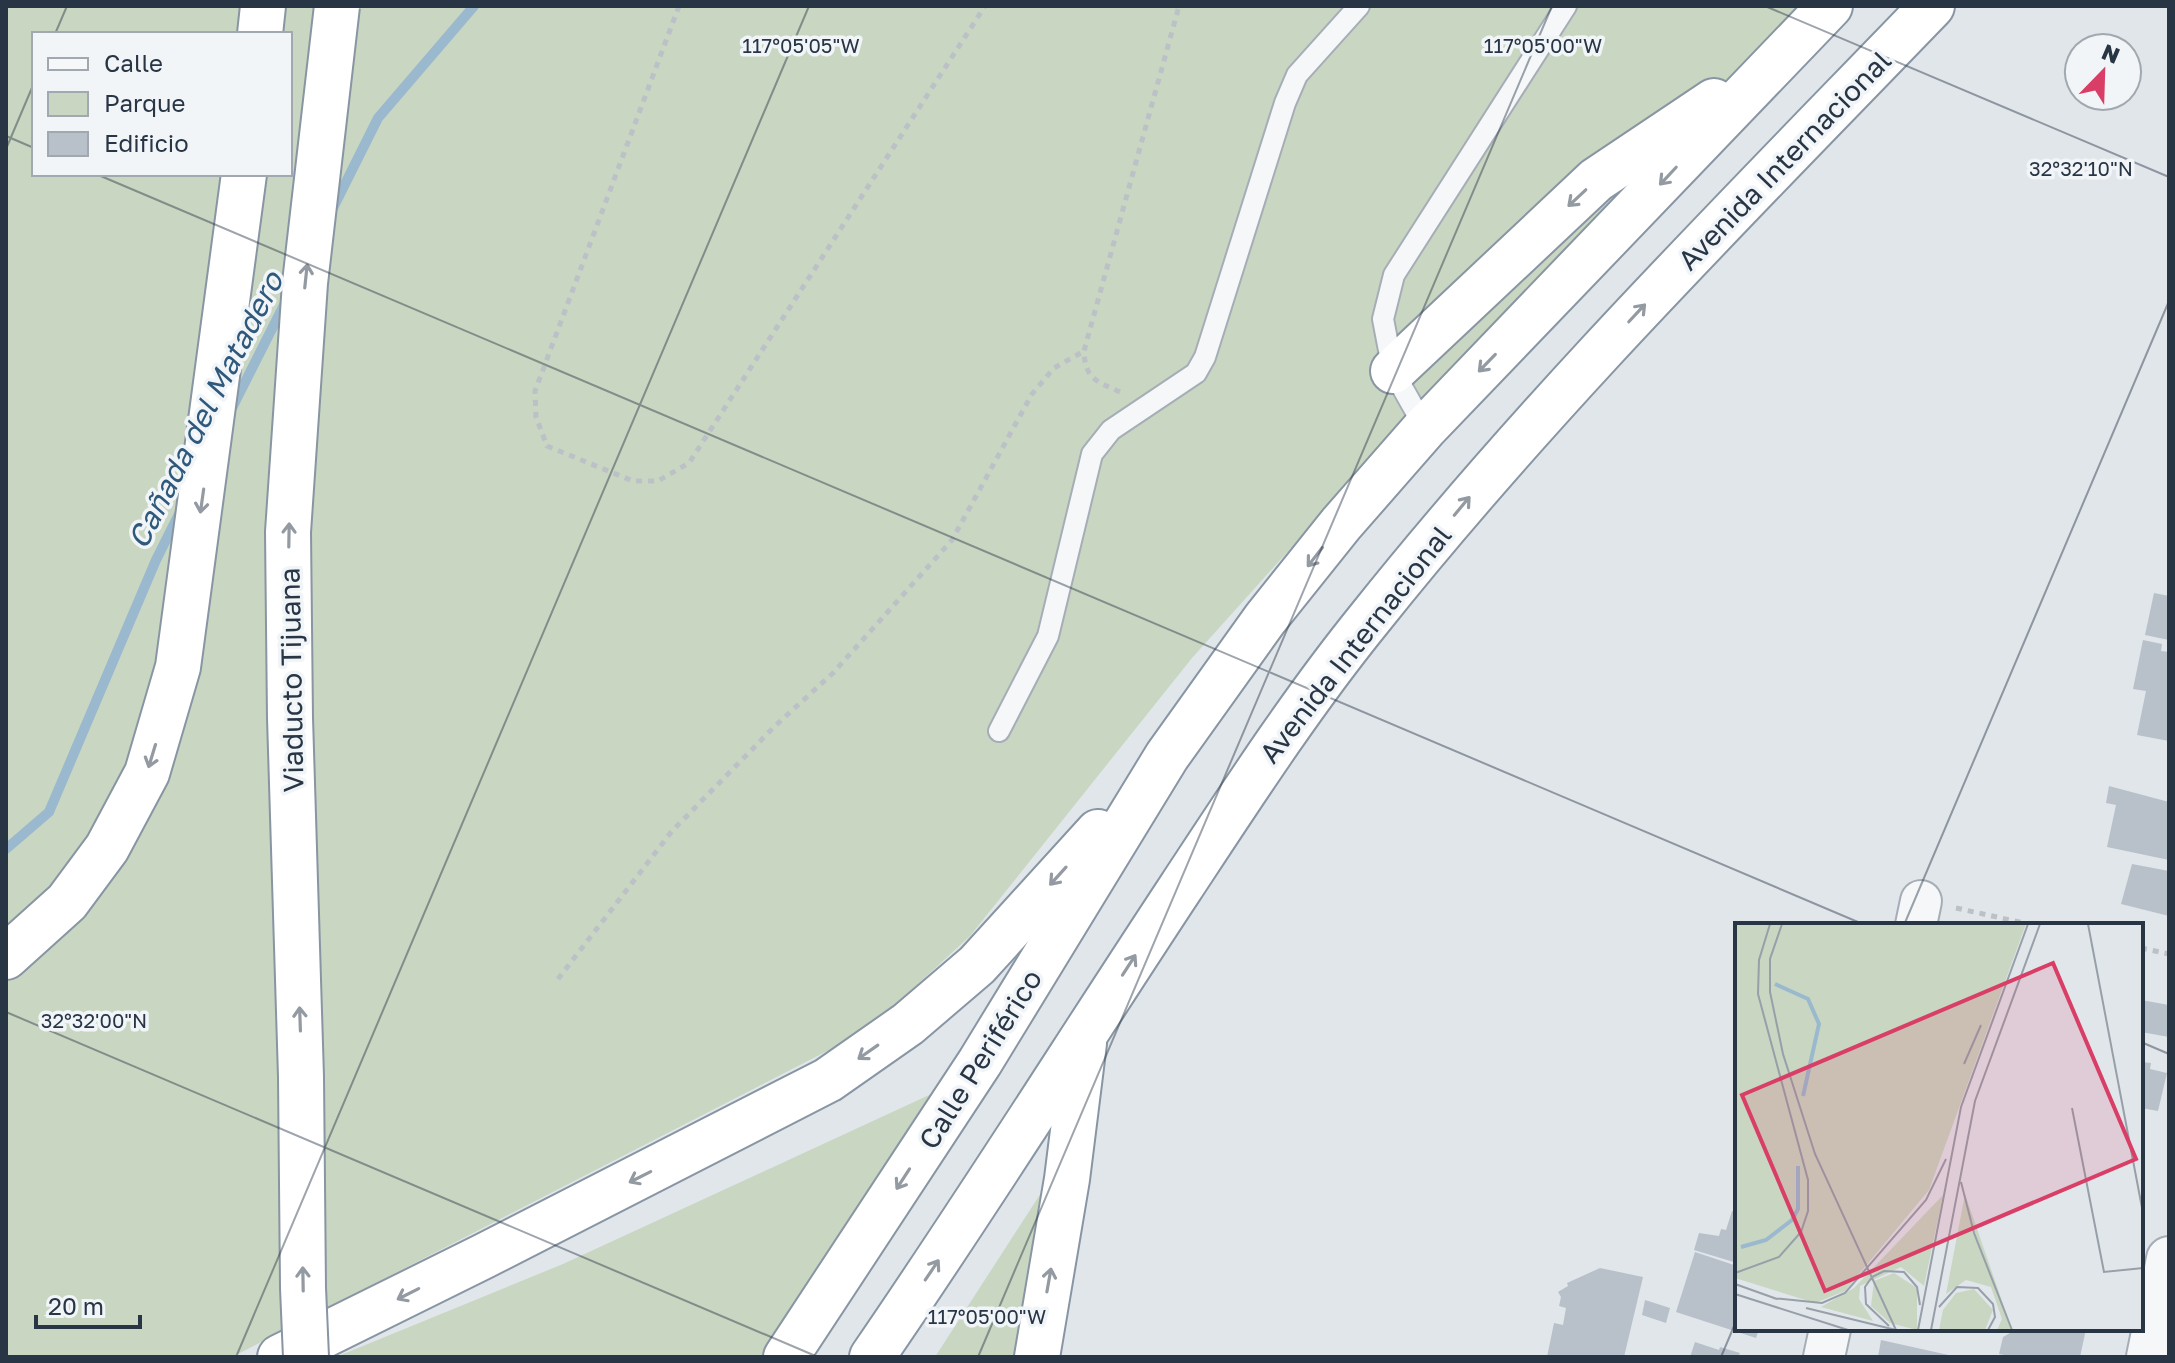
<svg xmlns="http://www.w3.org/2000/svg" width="2175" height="1363" viewBox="0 0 2175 1363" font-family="'Golos Text',sans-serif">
<rect width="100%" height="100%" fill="#e1e6eb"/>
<g fill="#c9d6c2" fill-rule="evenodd">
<path d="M6,6H1805L1496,320L1192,658L970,936L868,1030L232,1357H6ZM34,34H290V174H34Z"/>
<path d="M940,1090L795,1357H336L563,1264Z"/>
<path d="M1072,1145L1059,1357H935Z"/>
</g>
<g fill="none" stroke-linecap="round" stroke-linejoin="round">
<g stroke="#9ab9ce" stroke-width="10">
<path d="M332,210L378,118L474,6"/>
<path d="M231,410L287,299"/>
<path d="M6,849L49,812L156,560L181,510"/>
</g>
</g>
<g fill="#b8c0c9">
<path d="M2154,593L2169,596V640L2145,635Z"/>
<path d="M2143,640L2162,644L2161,651L2169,652V741L2137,735L2146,691L2133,689Z"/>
<path d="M2109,786L2169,802V860L2107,847L2116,805L2106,803Z"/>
<path d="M2132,864L2169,871V916L2121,904Z"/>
<path d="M2141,1000L2169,1005V1037L2141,1032Z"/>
<path d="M2141,1062L2151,1063L2150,1069L2167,1073L2158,1111L2141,1108Z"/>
<path d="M1732,1211L1737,1212V1263L1694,1250L1699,1233L1719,1236L1721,1229L1726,1230Z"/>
<path d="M1695,1252L1737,1266V1329H1759L1756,1338L1676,1312Z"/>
<path d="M1600,1268L1643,1277L1624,1357H1547L1554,1323L1563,1325L1566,1308L1559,1306L1561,1297L1558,1292L1568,1286L1567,1283Z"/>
<path d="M1645,1300L1670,1308L1666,1323L1642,1315Z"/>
<path d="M2017,1329H2086L2080,1357H2014L1999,1354L2003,1337Z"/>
<path d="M1881,1340L1953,1356V1357H1878Z"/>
<path d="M1695,1342L1719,1350L1720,1347L1740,1353L1738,1357H1690Z"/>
</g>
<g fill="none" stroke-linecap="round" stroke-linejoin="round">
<g stroke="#a6adb6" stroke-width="24">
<g id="service">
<path d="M1425,428L1393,371L1383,319L1394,275L1566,6"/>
<path d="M999,731L1048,636L1092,454L1111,430L1196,373L1205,357L1285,103L1297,75L1359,6"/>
</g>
</g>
<g stroke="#a6adb6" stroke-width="44">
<g id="minor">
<path d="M1916,925L1921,901"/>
<path d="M1824,1357L1830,1329"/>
</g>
</g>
<g stroke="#a6adb6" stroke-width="48">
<path id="tertiary" d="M2149,1357L2169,1259"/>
</g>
<g stroke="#8895a3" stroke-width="48">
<g id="motorway">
<path d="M260,34L263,6"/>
<path d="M1393,371L1596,180L1714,101"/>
<path d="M6,957L67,902L107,848L147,773L178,667L244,174"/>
<path d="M280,1357L484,1256L828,1080L908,1024L977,965L1098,832"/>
<path d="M786,1357L980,1062L1167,756L1265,619L1341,524L1425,428L1830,6"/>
<path d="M872,1357C978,1203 1078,1043 1181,887C1241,796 1301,703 1370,618C1543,401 1740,205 1932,6"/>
<path d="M1037,1357L1067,1179L1084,1043"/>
</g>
</g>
<g stroke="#bcc1c7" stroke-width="5" stroke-dasharray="6 6" stroke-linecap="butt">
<path d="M679,6L535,391L536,417L547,446L633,481H658L689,463L985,6"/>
<path d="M1120,392C1096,381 1085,379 1084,351L1179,6"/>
<path d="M1956,908L2033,925"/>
<path d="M2141,948L2169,954"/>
<path d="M558,979L672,831L775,726L833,673L952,540L1032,394L1054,368L1084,351"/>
</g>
<use href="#service" stroke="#f5f7f9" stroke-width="20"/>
<use href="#minor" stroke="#f5f7f9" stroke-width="40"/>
<use href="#tertiary" stroke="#f5f7f9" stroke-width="44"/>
<use href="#motorway" stroke="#fff" stroke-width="44"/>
<g stroke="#8895a3" stroke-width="48" stroke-linecap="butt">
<path id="motorway-bridge" d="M306,1357L303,1288L301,1077L290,718L288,532L305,283L337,6"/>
</g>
<use href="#motorway-bridge" stroke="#fff" stroke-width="44"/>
</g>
<defs><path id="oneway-shaft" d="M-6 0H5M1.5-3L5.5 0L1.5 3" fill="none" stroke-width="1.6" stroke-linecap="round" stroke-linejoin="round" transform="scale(2)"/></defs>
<g stroke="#949aa2">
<use href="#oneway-shaft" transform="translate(1668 176) rotate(133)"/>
<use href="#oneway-shaft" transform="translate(1577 198) rotate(137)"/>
<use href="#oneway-shaft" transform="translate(306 276) rotate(-84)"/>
<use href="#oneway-shaft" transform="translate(1637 313) rotate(-47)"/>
<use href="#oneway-shaft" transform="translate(1487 363) rotate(134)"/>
<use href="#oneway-shaft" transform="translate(202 501) rotate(98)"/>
<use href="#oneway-shaft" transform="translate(1462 506) rotate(-50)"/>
<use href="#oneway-shaft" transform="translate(289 535) rotate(-89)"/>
<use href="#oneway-shaft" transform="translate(1315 557) rotate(128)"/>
<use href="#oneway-shaft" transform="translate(152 756) rotate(107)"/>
<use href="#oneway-shaft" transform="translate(1058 876) rotate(132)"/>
<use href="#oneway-shaft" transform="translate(1129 965) rotate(-57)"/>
<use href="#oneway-shaft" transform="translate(300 1019) rotate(-92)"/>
<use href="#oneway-shaft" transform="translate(868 1052) rotate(145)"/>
<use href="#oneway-shaft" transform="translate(640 1177) rotate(153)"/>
<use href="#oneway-shaft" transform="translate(903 1179) rotate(123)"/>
<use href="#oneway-shaft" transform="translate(932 1270) rotate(-56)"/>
<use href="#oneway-shaft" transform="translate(303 1279) rotate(-91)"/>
<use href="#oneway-shaft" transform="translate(1049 1280) rotate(-80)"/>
<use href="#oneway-shaft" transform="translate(408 1294) rotate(153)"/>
</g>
<path fill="none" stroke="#283545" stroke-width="2" stroke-opacity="0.45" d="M1765,6L2169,177M55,34L67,6M6,136L34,148M6,149L34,83M96,174L1865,925M1904,925L2169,301M6,1012L818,1357M2141,1042L2169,1054M236,1357L809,6M978,1357L1552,6M1721,1357L1737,1319"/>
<g text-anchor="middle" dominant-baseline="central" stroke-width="7" stroke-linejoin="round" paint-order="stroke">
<g font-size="28" fill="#283545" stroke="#f1f5f8">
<text transform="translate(1784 160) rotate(-46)">Avenida Internacional</text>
<text transform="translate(1355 644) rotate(-52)">Avenida Internacional</text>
<text transform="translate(291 680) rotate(-91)">Viaducto Tijuana</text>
<text transform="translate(980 1059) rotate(-58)">Calle Periférico</text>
</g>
<g font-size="30" font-style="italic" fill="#2f597c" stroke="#f1f5f8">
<text transform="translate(205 410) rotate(-63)">Cañada del Matadero</text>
</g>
</g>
<g transform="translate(1735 923)">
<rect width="408" height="408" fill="#e1e6eb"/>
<path d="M0,1H291L194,267L110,368L80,380L0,355ZM230,271L277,407H262L267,396L256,364L231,357L211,371ZM208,272L189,363L166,344L125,363L124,376L138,398L86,384L119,365ZM159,350L182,365V407L155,400L136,383L139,358ZM239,366L258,387L250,407H204L208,387L221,370Z" fill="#c9d6c2"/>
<path fill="none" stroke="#9ab9ce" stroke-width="4" d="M40,61L73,76L84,101L68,173M6,324L31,317L57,297L63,286V243"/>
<path fill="none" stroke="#979fa9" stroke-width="2" d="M47,1L35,36V69L48,131L80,231L161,407M353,1L408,290M229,141L246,102M337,185L369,349L408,345M226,259L239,310L277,407M0,350L44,334L66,309L73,288V257L23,71L24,37L35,1M0,361L42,376M0,371L113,407M37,375L87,380L110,370L191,277L211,236M204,384L222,364L243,365L258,381L260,394L253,407M71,385L161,407M154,403L131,381L130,364L137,354L149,348L169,349L182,364L185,382M183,407L226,184L293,1M196,407L240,178L305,1"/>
<path fill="#d93e66" fill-opacity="0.15" stroke="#d93e66" stroke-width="4" d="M318,40L401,236L90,368L7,172Z"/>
<rect width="408" height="408" fill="none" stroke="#283545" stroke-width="4"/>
</g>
<g font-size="20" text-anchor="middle" fill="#283545" stroke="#f1f5f8" stroke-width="7" stroke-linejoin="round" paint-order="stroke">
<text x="801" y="53">117°05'05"W</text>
<text x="1543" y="53">117°05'00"W</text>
<text x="2081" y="176">32°32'10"N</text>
<text x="94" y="1028">32°32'00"N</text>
<text x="987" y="1324">117°05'00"W</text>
</g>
<rect width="2175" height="1363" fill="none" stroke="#283545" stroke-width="16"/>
<rect x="32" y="32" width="260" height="144" fill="#f1f5f8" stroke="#a1a8b0" stroke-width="2"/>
<rect x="48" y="58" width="40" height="12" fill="#f5f7f9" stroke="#a1a8b0" stroke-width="2"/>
<text x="104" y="72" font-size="24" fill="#283545">Calle</text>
<rect x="48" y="92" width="40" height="24" fill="#c9d6c2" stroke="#a1a8b0" stroke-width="2"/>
<text x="104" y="112" font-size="24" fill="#283545">Parque</text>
<rect x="48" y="132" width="40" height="24" fill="#b8c0c9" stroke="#a1a8b0" stroke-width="2"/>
<text x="104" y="152" font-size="24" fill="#283545">Edificio</text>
<g transform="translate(2103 72) rotate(23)"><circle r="38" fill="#f1f5f8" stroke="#a1a8b0" stroke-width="2"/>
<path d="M0-6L14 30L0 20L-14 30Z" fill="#d93e66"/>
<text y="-12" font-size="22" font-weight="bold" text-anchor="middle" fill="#283545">N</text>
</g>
<path d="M36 1315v12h104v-12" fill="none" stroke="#283545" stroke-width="4"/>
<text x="48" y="1315" font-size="24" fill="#283545" stroke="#f1f5f8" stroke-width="6" paint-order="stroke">20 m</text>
</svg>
